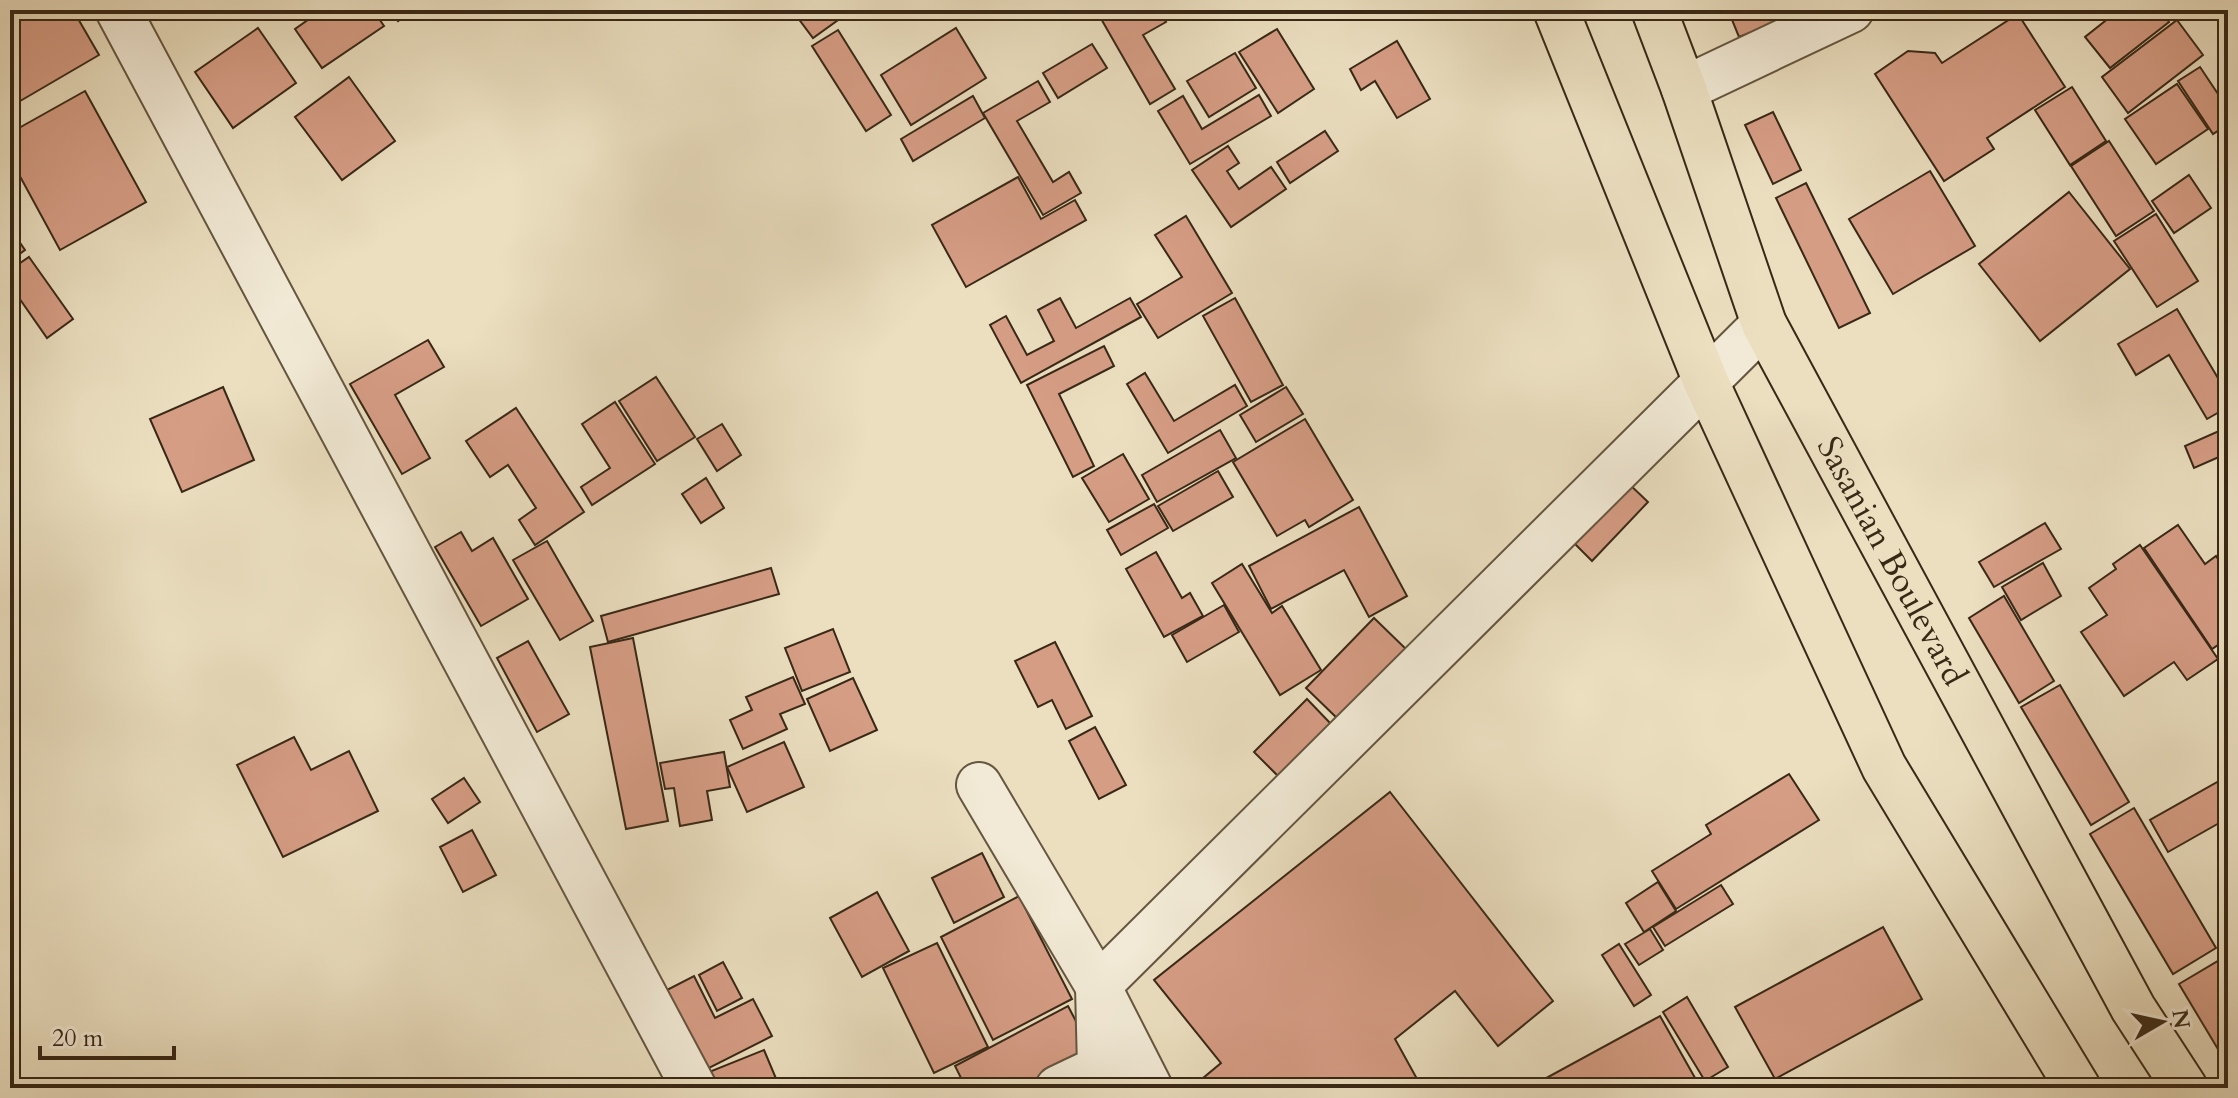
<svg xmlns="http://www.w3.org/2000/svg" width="2238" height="1098" viewBox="0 0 2238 1098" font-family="Cardo,serif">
<rect width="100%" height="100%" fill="#ebdfc0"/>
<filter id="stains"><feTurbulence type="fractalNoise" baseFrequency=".0025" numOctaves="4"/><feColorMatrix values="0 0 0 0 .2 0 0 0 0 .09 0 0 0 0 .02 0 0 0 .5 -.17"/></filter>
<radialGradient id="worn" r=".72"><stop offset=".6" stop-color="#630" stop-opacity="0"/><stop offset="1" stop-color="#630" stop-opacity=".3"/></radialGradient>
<g fill="#d69d85" stroke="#382816" stroke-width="2">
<path d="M38,10H73L99,55L15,104L10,96V27Z"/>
<path d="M317,10H373L384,26L322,68L295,29L319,12Z"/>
<path d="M390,10H414L398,21Z"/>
<path d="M792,10H852L813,38Z"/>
<path d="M1096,10H1158L1166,22L1143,35L1175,89L1150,104Z"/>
<path d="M1728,10H1776L1780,21L1739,37Z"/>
<path d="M2119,10H2160L2169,22L2110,68L2085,37Z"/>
<path d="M2018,14L2065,87L1987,138L1994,149L1944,181L1875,74L1908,51L1935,53L1942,63Z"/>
<path d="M2177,20L2203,55L2128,113L2102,77Z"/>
<path d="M258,28L296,83L233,128L195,72Z"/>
<path d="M956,28L986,78L911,125L881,75Z"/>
<path d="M1277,29L1314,89L1278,113L1239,52Z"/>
<path d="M838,30L891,115L866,131L812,46Z"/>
<path d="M1397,41L1430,99L1397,118L1375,81L1361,90L1350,69Z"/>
<path d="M2228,42V59L2219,48Z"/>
<path d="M1092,44L1107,68L1058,98L1043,73Z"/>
<path d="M1235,53L1256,88L1209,117L1187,81Z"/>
<path d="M2200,67L2228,109V124L2213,134L2178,81Z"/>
<path d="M349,77L395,141L342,180L295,117Z"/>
<path d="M1038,81L1050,102L1017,121L1053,182L1069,172L1081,193L1043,215L983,113Z"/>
<path d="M2177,84L2208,129L2156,164L2125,119Z"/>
<path d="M2072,87L2106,141L2070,165L2035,110Z"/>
<path d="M85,91L146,202L60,250L10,158V133Z"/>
<path d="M1259,95L1271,116L1190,164L1158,111L1183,96L1202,129Z"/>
<path d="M973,96L985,118L913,161L901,139Z"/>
<path d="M1773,112L1801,170L1773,184L1745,125Z"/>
<path d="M1325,131L1338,151L1290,183L1277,162Z"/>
<path d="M2109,141L2154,211L2116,236L2071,166Z"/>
<path d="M1228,146L1239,163L1227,171L1239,189L1271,167L1286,189L1231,227L1192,170Z"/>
<path d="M1930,171L1975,246L1893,294L1849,219Z"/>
<path d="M2189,175L2211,208L2174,233L2152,201Z"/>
<path d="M1018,177L1041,219L1075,200L1086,220L966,287L932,225Z"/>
<path d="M1806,183L1870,313L1839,328L1776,198Z"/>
<path d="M2069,192L2130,269L2040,341L1979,264Z"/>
<path d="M2156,214L2198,281L2157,307L2114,241Z"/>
<path d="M1186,216L1232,293L1158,338L1137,304L1182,277L1155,235Z"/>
<path d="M10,228L25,250L10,261Z"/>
<path d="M29,257L73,319L47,338L10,285V270Z"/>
<path d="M1060,298L1076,328L1130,298L1141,317L1021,383L990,325L1006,316L1027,355L1054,341L1038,310Z"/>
<path d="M1235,298L1283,385L1251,402L1203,316Z"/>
<path d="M2177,309L2228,395V407L2207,419L2169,355L2136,375L2118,344Z"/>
<path d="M428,340L444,367L395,395L430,458L402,474L350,384Z"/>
<path d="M1104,346L1114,366L1059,394L1094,466L1073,477L1027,385Z"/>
<path d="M1145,373L1174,421L1235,385L1247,406L1168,453L1127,384Z"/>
<path d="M656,377L695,437L657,461L619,401Z"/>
<path d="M223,387L254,460L182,492L150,419Z"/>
<path d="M1286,387L1303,414L1256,442L1240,415Z"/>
<path d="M615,402L655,464L592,505L581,487L610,468L582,424Z"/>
<path d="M516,408L584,512L535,545L519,520L536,508L508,465L490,477L466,441Z"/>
<path d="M1305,419L1353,500L1309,527L1305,520L1277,536L1233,462Z"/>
<path d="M722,424L741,455L717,471L697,439Z"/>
<path d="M2228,427V453L2194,468L2185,446Z"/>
<path d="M1220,430L1236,458L1157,502L1142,475Z"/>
<path d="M1123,454L1149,499L1109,522L1082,478Z"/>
<path d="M1218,471L1233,497L1173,531L1158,506Z"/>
<path d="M706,478L724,508L701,523L682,494Z"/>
<path d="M1626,481L1648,502L1592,561L1571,540Z"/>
<path d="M1154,504L1168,528L1121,555L1107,530Z"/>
<path d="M1359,507L1407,596L1369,617L1344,570L1271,609L1249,566Z"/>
<path d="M2045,523L2061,549L1994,587L1979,562Z"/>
<path d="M2178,525L2205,564L2216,556L2228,574V638L2212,649L2144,548Z"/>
<path d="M461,532L472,551L493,538L528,599L481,626L435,547Z"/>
<path d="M547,541L593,621L560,640L513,560Z"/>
<path d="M2140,545L2218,659L2187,680L2174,662L2124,696L2081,632L2107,615L2089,588L2116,569L2113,564Z"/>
<path d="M1156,552L1182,598L1190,593L1203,616L1164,637L1126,569Z"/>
<path d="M2043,563L2061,596L2021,620L2002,587Z"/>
<path d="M1242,564L1272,613L1282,606L1321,670L1280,695L1212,583Z"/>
<path d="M771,568L779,594L608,642L601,616Z"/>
<path d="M2004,596L2054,681L2019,703L1969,618Z"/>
<path d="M1224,605L1239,632L1187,662L1172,635Z"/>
<path d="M1374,618L1408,651L1340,721L1306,688Z"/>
<path d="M833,629L850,672L802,691L785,648Z"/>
<path d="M633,638L668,821L626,829L590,647Z"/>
<path d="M528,641L569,714L537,732L497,658Z"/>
<path d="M1055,642L1092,716L1066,729L1052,700L1038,707L1015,661Z"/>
<path d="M793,677L805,704L780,714L787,729L743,749L730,720L752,710L746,697Z"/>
<path d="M853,678L877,730L830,751L807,699Z"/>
<path d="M2060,685L2129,802L2091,825L2021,707Z"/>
<path d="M1307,699L1331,724L1278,776L1254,752Z"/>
<path d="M1095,727L1126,785L1099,799L1069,741Z"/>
<path d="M294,737L311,770L349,751L378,811L283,857L237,765Z"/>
<path d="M784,742L804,787L747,812L727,767Z"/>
<path d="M724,752L730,787L707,791L712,820L680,826L674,788L665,789L660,763Z"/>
<path d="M1789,774L1819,820L1676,909L1652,871L1711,834L1706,825Z"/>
<path d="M2228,776V818L2168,852L2150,820Z"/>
<path d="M464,778L480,802L448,823L432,799Z"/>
<path d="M1390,792L1553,1001L1498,1046L1455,991L1395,1039L1422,1088H1191L1221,1063L1154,980Z"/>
<path d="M2134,808L2216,948L2173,974L2090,834Z"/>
<path d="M472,830L496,875L463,892L440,847Z"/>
<path d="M982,853L1004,897L954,923L932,878Z"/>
<path d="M1658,882L1676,911L1644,932L1626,903Z"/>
<path d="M1721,885L1733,904L1665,946L1653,927Z"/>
<path d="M877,892L909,951L862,977L830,918Z"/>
<path d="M1019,896L1072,999L993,1040L941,937Z"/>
<path d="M1883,927L1922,999L1775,1079L1735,1007Z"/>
<path d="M1650,929L1663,950L1639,965L1625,944Z"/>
<path d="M937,943L988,1047L934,1073L883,968Z"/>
<path d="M1619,944L1651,995L1634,1006L1602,955Z"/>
<path d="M2223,958L2228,967V1066L2179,984Z"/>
<path d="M723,962L742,998L717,1011L699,975Z"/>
<path d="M694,976L715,1018L753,999L772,1036L707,1069L667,990Z"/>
<path d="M1687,997L1728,1067L1705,1081L1663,1012Z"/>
<path d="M1068,1006L1091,1050L1018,1088H966L955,1066Z"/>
<path d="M1660,1016L1699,1085L1694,1088H1528Z"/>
<path d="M764,1050L780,1088H715L709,1072Z"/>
</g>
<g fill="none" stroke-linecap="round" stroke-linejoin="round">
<g stroke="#655640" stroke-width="48">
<g id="minor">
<path d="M118,10L694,1088"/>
<path d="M1684,89L1851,10"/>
<path d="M979,785L1098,986L1150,1088"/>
<path d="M1058,1088L1100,1068L1098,986L1764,324"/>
</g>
</g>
<g stroke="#382816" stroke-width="48">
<g id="highway">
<path d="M1556,10L1706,382L1884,767L2078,1088"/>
<path id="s1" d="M1654,10L1684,89L1764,324L2133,1008L2185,1088"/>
</g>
</g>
<use href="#minor" stroke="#f2ead6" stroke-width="44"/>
<use href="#highway" stroke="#ebdfc0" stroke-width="44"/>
</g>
<g text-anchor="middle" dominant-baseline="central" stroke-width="7" stroke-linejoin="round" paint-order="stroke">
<g font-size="34" fill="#382816" stroke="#f2ead6">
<text stroke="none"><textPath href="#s1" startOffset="602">Sasanian Boulevard</textPath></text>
</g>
</g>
<rect width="2238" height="1098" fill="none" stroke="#ebdfc0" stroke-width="40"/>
<rect x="12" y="12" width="2214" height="1074" fill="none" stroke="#382816" stroke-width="4"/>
<rect x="20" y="20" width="2198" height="1058" fill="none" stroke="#382816" stroke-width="2"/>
<g transform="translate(2162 1022) rotate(81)" stroke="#f2ead6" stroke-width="6" paint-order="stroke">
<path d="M0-6L14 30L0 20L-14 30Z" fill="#382816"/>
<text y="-12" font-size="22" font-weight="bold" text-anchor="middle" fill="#382816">N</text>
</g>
<path d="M40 1046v12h134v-12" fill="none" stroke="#382816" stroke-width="4"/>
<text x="52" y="1046" font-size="24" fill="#382816" stroke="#f2ead6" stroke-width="6" paint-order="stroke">20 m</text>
<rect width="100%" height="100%" filter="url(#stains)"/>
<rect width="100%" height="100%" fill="url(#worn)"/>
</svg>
